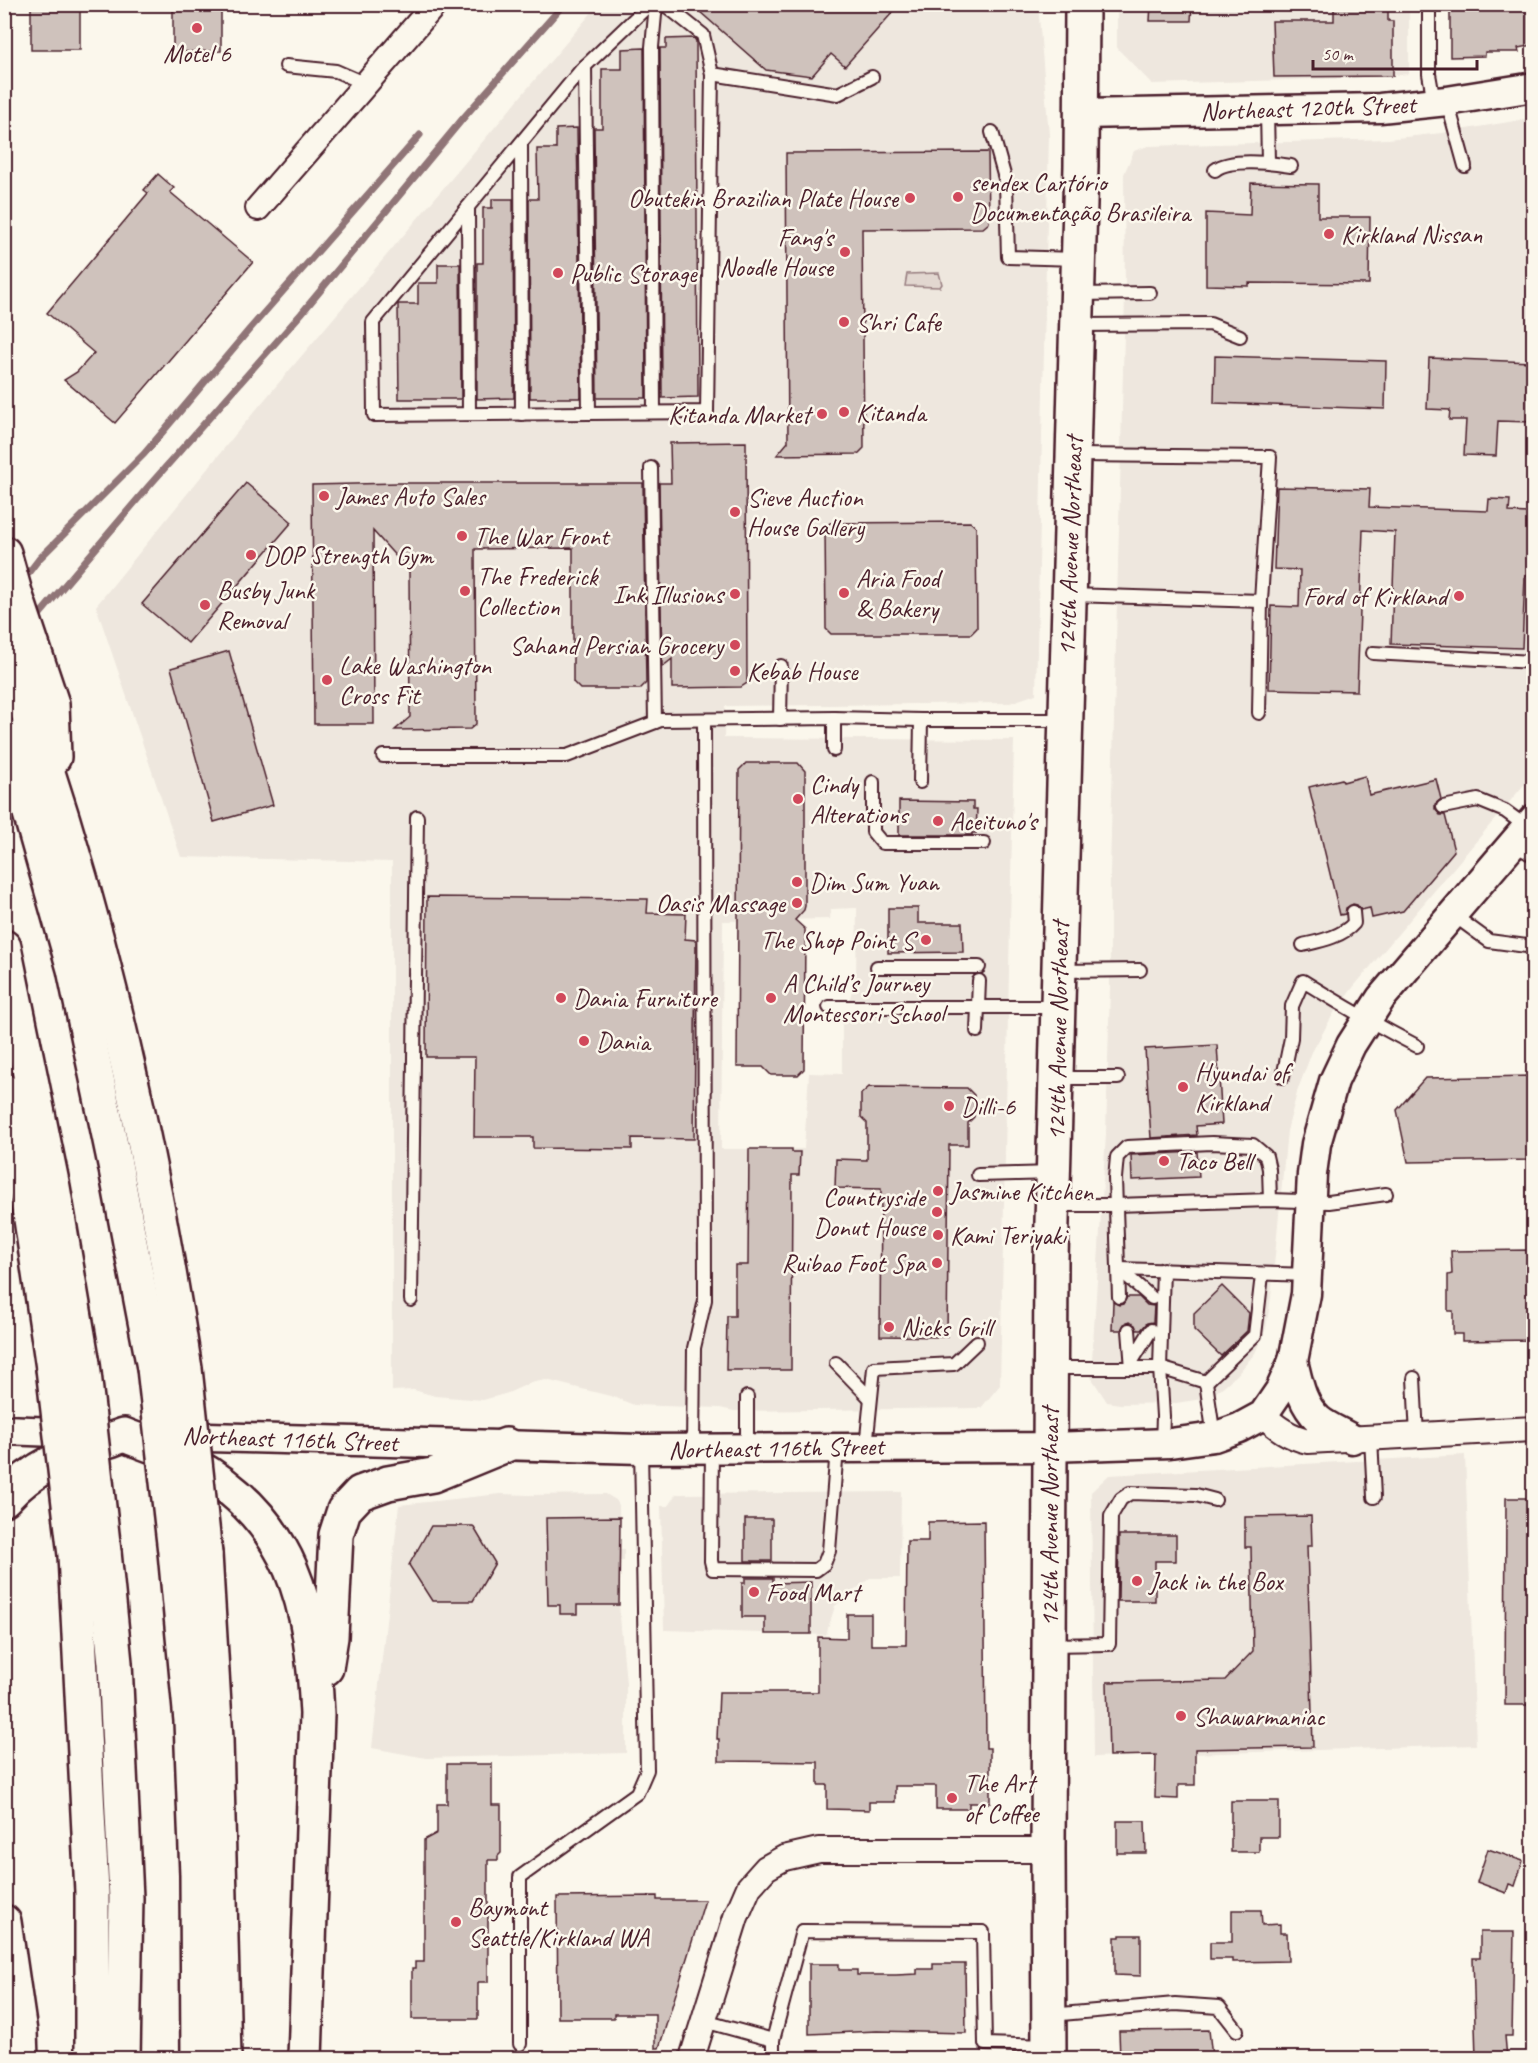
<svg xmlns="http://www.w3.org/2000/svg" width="1538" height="2063" viewBox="0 0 1538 2063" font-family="Caveat,sans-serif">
<rect width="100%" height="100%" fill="#fbf7ec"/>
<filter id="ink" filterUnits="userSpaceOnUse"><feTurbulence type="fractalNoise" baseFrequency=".0167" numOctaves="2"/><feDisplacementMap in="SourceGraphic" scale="12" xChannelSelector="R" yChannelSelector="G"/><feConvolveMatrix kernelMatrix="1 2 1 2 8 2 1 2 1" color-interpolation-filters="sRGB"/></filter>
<g filter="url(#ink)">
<g fill="#eee7de" fill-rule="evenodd">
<path d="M598,5H1038L1049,135L1036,694L1010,703L725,706L724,738L1014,740L1000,1385L981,1408L734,1411L720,1408L634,1405L614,1397L546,1380L530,1383L508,1393L483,1400L435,1396L414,1390L392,1391V862L181,857L96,606L239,430ZM857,908L856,979L842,1022V1074L809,1073L804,1149H721L723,921L830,919L831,909Z"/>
<path d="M1117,5H1409V74L1354,78L1152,84L1117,48Z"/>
<path d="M1533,118V774L1355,985L1335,1011L1312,1052L1298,1089L1287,1131L1271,1297L1266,1328L1255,1353L1237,1375L1214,1394L1202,1399L1176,1403L1120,1404L1107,1402L1091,1377L1106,1134L1110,987V873L1125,294L1124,174L1134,151L1148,146L1388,139L1442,133Z"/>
<path d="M1465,1455L1476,1745L1094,1757L1091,1492L1109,1475Z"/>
<path d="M901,1492L900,1578H870L835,1606L826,1635L664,1630L661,1506H668L676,1494Z"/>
<path d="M500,1494L528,1495L606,1494L616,1500L619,1505L620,1550H624V1561H618L619,1605L626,1683V1753L426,1758L372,1748L399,1505Z"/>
</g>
<path fill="#e2d7d0" stroke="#967b7e" stroke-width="1.5" d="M939,273L942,284L940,287L905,286L907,274Z"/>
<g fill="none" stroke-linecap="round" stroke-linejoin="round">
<g stroke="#907477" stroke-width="7">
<path d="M23,580L39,559L144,454L248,331L420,135"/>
<path d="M35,620L148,487L301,314L465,116L564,4"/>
</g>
</g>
<g fill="#cfc2bc" stroke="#4a1f2b" stroke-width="1.5">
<rect x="31" y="4" width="49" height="46"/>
<path d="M173,4H221V51L173,52Z"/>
<path d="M691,4H900L845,66L831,54L812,76L766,70Z"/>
<path d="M1151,4H1192L1191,21H1150Z"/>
<path d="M1334,4H1388V21H1393V76L1274,77L1272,21H1334Z"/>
<path d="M1450,4H1533V45L1518,48L1519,52H1485V56L1450,57Z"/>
<path d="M694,38L696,41L698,397L662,398L660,48H666V39Z"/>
<path d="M644,48L646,398H597L594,128H602V69H622V49Z"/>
<path d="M577,128L581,398H530L529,199H538L537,149H556V129Z"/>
<path d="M988,152L989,223L983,228L862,229L864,448L858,454L777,455L788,442L786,153Z"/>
<path d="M158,174L174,188L170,192L253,262L115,423L64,380L77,372L94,353L47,313L148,193L144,190Z"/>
<path d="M1251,183L1318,184V217H1370L1369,284L1249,283V286L1206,285V213L1250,215Z"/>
<path d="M492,199H513L514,398L477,399V263H483V208H492Z"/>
<path d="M438,264H460L461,399H399L398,304H418V283H438Z"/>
<path d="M1215,356L1386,361L1385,409L1214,403Z"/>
<path d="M1429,358L1533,362V422L1498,421L1496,456L1464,455L1466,420H1449L1450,410L1427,409Z"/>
<path d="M746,442L747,683L741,687L672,688V659L662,667L659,483H671L670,443Z"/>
<path d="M246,483L292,522L188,643L142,604Z"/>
<path d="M398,483H643L646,683L640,689H580L573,682V548L475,549L476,724L470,729L395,730L410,717L409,571L373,531L374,724H314L312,485Z"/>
<path d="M1277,487L1370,489L1369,507L1488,511L1489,499L1510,500L1509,512L1527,513V527H1533L1532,573L1525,577L1522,648L1391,644L1395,532L1363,530L1357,691L1269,689L1271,606L1299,607L1300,570L1274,569Z"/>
<path d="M970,522L976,527L977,628L971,634H831L826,629L825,528L830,523Z"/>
<path d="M229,651L273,805L214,822L171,668Z"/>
<path d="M746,763H798L805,771V906L804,910L795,920L805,929L804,1069L798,1075H771L763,1067H737L739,770Z"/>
<path d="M1365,776L1369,795L1436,779L1441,799L1435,804V809L1440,815H1445L1454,851L1403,911L1372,918L1370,908L1361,910L1357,905L1353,904L1346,908L1345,914L1340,915L1309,787L1342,779L1343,782Z"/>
<path d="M899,801L973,802V809H977L976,833H972V835H899Z"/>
<path d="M427,897L648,899L647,913L686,914L685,939L696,940L694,1139L632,1138V1149L533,1148V1137H474L475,1057H426Z"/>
<path d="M888,908H918V923H962L963,952L888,953Z"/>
<path d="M1217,1045L1222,1124L1196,1126L1197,1135L1151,1138L1145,1049Z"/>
<path d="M1533,1076V1160L1408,1162L1397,1110L1425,1078Z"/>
<path d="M869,1087L967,1088L974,1095V1117L968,1123V1145H949L947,1337L880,1336L881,1189L835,1188L836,1159L867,1160V1123L861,1117V1094Z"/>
<path d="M749,1149H792V1152H800L799,1175H792L791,1370H726L727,1316H735V1265H748Z"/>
<path d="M1197,1152L1199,1177L1132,1180L1131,1155Z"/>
<path d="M1533,1250V1340L1462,1341V1334H1453V1311H1448V1275L1452,1274L1451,1251Z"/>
<path d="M1222,1286L1249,1313L1247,1331L1221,1356L1194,1330V1313Z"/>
<path d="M1127,1297H1139L1147,1305L1154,1306L1153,1322L1147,1323L1141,1330H1137L1135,1325L1129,1322L1124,1324L1121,1330H1112L1113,1302L1119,1305L1123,1304Z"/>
<path d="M1506,1498H1533V1705H1505Z"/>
<path d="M1311,1516L1312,1546H1307L1313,1747L1195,1749V1785H1178V1799L1155,1798L1156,1755L1109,1756L1107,1682L1225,1680L1253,1651L1251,1547H1245V1517Z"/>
<path d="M620,1517L619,1605H577V1614H560V1605H548L546,1518Z"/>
<rect x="745" y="1519" width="27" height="42"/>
<path d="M984,1521L986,1748H990V1803H969V1809H936V1786H895V1802H869V1810L827,1809V1785H818V1762L719,1761V1739H717L719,1692H818V1637L847,1638V1614H871V1645H906L907,1541H928V1522Z"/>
<path d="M431,1526H473L495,1563L473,1601H432L409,1565Z"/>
<path d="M1119,1535H1176V1561H1155V1601H1118Z"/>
<path d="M745,1578H773V1583L811,1582V1634H765V1617H742V1583H745Z"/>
<path d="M447,1764H492V1805H501V1853L498,1856V1860H488V1982H478V2019H412V1968H415V1962H424V1840L437,1833V1804H447Z"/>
<path d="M1231,1801H1279V1837H1259V1852H1231Z"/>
<path d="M1117,1821H1145L1146,1853H1117Z"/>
<path d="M1488,1849L1523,1861L1515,1886L1509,1884L1506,1893L1477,1882Z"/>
<path d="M657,1896V1900H705L659,2048H655V2014H614V2018H558L557,1897Z"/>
<path d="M1232,1910H1261L1262,1925L1280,1924V1933H1287L1288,1961L1232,1962V1959H1210V1942H1232Z"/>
<path d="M1480,1932H1514L1512,2036H1505L1507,2058H1476L1473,1958H1480Z"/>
<path d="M1120,1935H1141V1976L1115,1975V1937H1120Z"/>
<path d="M809,1964H839V1970H857V1975H896L917,1974V1969H933V1964H965L966,2033L877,2031L809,2034Z"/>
<path d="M1209,2030L1212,2057L1120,2058L1119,2031Z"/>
</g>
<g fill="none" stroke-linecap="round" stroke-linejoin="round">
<g stroke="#4a1f2b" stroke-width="16">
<g id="service">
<path d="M650,4L581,70L373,322L374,415L707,412L712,74L703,35L664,4"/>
<path d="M1429,4V74L1434,102"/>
<path d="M286,66L336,71L366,84"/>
<path d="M585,66L589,413"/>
<path d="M712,74L838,94L872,77"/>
<path d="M1447,101L1465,166"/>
<path d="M1267,111L1268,162"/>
<path d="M992,132L1006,182L1008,257L1077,259"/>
<path d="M521,143L522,414"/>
<path d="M1215,170C1230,158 1272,163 1291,166"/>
<path d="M468,207L469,414"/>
<path d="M1079,294L1150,293"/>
<path d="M1078,325L1210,324L1240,336"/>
<path d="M654,412L652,47L656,4"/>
<path d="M651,468L655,722"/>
<path d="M1071,595L1261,601L1270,457L1076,455"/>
<path d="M1373,653L1534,662"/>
<path d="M1259,713L1261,601"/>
<path d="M780,719L781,666"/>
<path d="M834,750V718"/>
<path d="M383,756H567L661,720L834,718L921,720H1063"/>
<path d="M873,782V832L882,843H984"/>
<path d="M920,782L921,720"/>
<path d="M1443,807L1478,800L1505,811L1527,827"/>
<path d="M1512,843L1534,856"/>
<path d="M1452,914L1489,941L1534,947"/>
<path d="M1303,945C1320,941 1342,937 1354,923L1353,912"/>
<path d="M877,967H979"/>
<path d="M1060,971L1140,970"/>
<path d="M829,1007H1055"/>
<path d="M977,1031L979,981"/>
<path d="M1283,1077L1291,1038L1292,1006L1303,981C1340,1004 1378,1026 1417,1046"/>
<path d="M1057,1078H1118"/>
<path d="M978,1175L1053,1173"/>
<path d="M1053,1205H1116L1270,1200L1329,1202L1386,1194"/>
<path d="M1119,1269L1308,1275"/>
<path d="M1119,1269L1152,1298"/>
<path d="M1163,1269L1160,1368L1206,1382L1214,1437"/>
<path d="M1119,1297L1115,1178L1117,1157L1127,1147L1212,1143L1253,1145L1266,1156L1269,1169L1270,1200"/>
<path d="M411,1300L417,817"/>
<path d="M1129,1330L1132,1368"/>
<path d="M1132,1361L1151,1330"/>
<path d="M836,1363L870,1398"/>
<path d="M1051,1368H1160L1163,1416L1162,1444"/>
<path d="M1414,1378L1417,1436"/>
<path d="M1206,1382L1255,1335L1262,1275"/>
<path d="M747,1397V1448"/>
<path d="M1371,1438L1374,1497"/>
<path d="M866,1447L874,1368L954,1364L977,1342"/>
<path d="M693,1449L694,1348L705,1300L704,720"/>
<path d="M712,1449L711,1561L713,1569L816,1570L824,1564L829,1551L837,1448"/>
<path d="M1050,1645L1109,1644L1111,1516L1121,1499L1130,1493L1196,1495L1215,1500"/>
<path d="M1050,2015L1175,2004L1219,2007L1237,2030"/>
<path d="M704,2021L773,2040"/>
<path d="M520,2044V1877L637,1793L647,1770L641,1449"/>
<path d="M773,2058V2040L802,1931L983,1932L985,2044L1048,2046"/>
</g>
</g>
<g stroke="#4a1f2b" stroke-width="28">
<g id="minor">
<path d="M258,208L435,4"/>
<path d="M1263,1415C1276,1427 1289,1437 1308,1441L1534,1429"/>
<path d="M692,2058L736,1917L749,1887L766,1868L784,1858L819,1850H1048"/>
</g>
</g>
<g stroke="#4a1f2b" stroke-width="33">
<g id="tertiary">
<path d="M1082,114L1380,108L1447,101L1534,87"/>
<path d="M1293,1361C1298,1381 1301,1403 1318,1419C1327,1427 1341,1432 1352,1439"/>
<path d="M4,1430L83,1433"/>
<path d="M172,1436L641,1449L1049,1447L1170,1443L1214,1437L1239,1428L1263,1415L1280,1390L1293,1361L1306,1294L1312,1174L1316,1144L1334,1081L1351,1045L1381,998L1534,819"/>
</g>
</g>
<g stroke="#4a1f2b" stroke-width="38">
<path id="secondary" d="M1049,2058L1048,1850L1051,1258L1081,166L1082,4"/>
</g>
<g stroke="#4a1f2b" stroke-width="38">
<g id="motorway">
<path d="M4,553L16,596L52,704L54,757"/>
<path d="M4,647C92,880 147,1124 185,1369"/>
<path d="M4,735L26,799L74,969L116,1169L154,1368"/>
<path d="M4,947L53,1187L83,1364"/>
<path d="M4,1091L31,1219L53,1368"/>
<path d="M4,1499C40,1460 76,1452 124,1435C146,1444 170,1451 191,1463C294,1520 312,1605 317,1714L305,2058"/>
<path d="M104,1552L115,1663L126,1898L123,2058"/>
<path d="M175,1552L191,1721L197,1875L198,2058"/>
<path d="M205,1554L216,1739L224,2058"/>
<path d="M75,1555L92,1892V2058"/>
<path d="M326,1668L331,1637L336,1535L344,1510L360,1493L388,1483L433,1475L506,1445"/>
<path d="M4,1922L20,2032L21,2058"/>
</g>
</g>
<use href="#service" stroke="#fbf7ec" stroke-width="12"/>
<use href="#minor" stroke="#fbf7ec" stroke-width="24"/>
<use href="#tertiary" stroke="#fbf7ec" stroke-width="28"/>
<use href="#secondary" stroke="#fbf7ec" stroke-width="33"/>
<use href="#motorway" stroke="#fbf7ec" stroke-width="33"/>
<g stroke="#4a1f2b" stroke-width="38" stroke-linecap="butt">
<g id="motorway-bridge">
<path d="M83,1364L104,1552"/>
<path d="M53,1368L75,1555"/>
<path d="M154,1368L175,1552"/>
<path d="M185,1369L205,1554"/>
</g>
</g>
<use href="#motorway-bridge" stroke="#fbf7ec" stroke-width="33"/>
</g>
</g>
<g fill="#d1495b" stroke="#fbf7ec" stroke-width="2">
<circle cx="197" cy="28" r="6"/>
<circle cx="958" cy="197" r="6"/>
<circle cx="910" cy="198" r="6"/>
<circle cx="1329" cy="234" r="6"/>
<circle cx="845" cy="252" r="6"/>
<circle cx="558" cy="273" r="6"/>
<circle cx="844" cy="322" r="6"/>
<circle cx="844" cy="412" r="6"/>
<circle cx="822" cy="414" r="6"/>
<circle cx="324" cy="496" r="6"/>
<circle cx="735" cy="512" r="6"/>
<circle cx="462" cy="536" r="6"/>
<circle cx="251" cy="555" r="6"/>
<circle cx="465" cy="591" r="6"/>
<circle cx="844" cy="593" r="6"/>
<circle cx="735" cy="594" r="6"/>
<circle cx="1459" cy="596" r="6"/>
<circle cx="205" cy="605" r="6"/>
<circle cx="735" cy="645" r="6"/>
<circle cx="735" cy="671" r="6"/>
<circle cx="327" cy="680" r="6"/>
<circle cx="798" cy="799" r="6"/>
<circle cx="938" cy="821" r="6"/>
<circle cx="797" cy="882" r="6"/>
<circle cx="797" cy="903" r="6"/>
<circle cx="926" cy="940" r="6"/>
<circle cx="561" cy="998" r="6"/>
<circle cx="771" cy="998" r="6"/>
<circle cx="584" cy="1041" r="6"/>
<circle cx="1183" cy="1087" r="6"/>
<circle cx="949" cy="1106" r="6"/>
<circle cx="1164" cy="1161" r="6"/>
<circle cx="938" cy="1191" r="6"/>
<circle cx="937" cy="1212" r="6"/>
<circle cx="938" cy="1235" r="6"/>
<circle cx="937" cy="1263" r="6"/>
<circle cx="889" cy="1327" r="6"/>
<circle cx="1137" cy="1581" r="6"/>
<circle cx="754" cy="1592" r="6"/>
<circle cx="1181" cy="1716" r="6"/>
<circle cx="952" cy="1798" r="6"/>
<circle cx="456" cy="1922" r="6"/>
</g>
<g text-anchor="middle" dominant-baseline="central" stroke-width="5" stroke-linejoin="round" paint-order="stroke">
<g font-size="26" fill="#4a1f2b" stroke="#fbf7ec" text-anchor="start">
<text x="197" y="53" text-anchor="middle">Motel 6</text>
<text x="970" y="182">sendex Cartório<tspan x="970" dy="30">Documentação Brasileira</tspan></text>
<text x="898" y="198" text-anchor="end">Obutekin Brazilian Plate House</text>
<text x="1341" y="234">Kirkland Nissan</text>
<text x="833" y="237" text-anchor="end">Fang's<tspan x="833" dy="30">Noodle House</tspan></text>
<text x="570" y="273">Public Storage</text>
<text x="856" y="322">Shri Cafe</text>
<text x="856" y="412">Kitanda</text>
<text x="810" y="414" text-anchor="end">Kitanda Market</text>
<text x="336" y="496">James Auto Sales</text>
<text x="747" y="497">Sieve Auction<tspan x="747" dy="30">House Gallery</tspan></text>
<text x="474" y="536">The War Front</text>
<text x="263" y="555">DOP Strength Gym</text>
<text x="477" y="576">The Frederick<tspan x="477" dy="30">Collection</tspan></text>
<text x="856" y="578">Aria Food<tspan x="856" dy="30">&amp; Bakery</tspan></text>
<text x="217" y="590">Busby Junk<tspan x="217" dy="30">Removal</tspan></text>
<text x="723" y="594" text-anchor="end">Ink Illusions</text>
<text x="1447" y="596" text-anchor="end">Ford of Kirkland</text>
<text x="723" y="645" text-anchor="end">Sahand Persian Grocery</text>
<text x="339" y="665">Lake Washington<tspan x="339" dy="30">Cross Fit</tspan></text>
<text x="747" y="671">Kebab House</text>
<text x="810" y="784">Cindy<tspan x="810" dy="30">Alterations</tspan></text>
<text x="950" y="821">Aceituno's</text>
<text x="809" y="882">Dim Sum Yuan</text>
<text x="785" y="903" text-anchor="end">Oasis Massage</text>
<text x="914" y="940" text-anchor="end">The Shop Point S</text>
<text x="783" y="983">A Child’s Journey<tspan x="783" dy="30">Montessori School</tspan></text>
<text x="573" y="998">Dania Furniture</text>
<text x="596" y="1041">Dania</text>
<text x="1195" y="1072">Hyundai of<tspan x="1195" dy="30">Kirkland</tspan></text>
<text x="961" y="1106">Dilli-6</text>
<text x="1176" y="1161">Taco Bell</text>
<text x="950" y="1191">Jasmine Kitchen</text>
<text x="925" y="1197" text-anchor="end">Countryside<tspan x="925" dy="30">Donut House</tspan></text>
<text x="950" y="1235">Kami Teriyaki</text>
<text x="925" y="1263" text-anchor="end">Ruibao Foot Spa</text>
<text x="901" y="1327">Nicks Grill</text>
<text x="1149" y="1581">Jack in the Box</text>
<text x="766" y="1592">Food Mart</text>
<text x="1193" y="1716">Shawarmaniac</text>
<text x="964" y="1783">The Art<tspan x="964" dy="30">of Coffee</tspan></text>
<text x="468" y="1907">Baymont<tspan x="468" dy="30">Seattle/Kirkland WA</tspan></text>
</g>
<g font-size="26" fill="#4a1f2b" stroke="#fbf7ec">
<text transform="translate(1308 108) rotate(-2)">Northeast 120th Street</text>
<text transform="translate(1070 546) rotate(-88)">124th Avenue Northeast</text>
<text transform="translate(1058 1031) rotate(-89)">124th Avenue Northeast</text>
<text transform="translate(290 1439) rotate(2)">Northeast 116th Street</text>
<text transform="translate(776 1448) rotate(-1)">Northeast 116th Street</text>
<text transform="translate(1049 1517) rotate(-90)">124th Avenue Northeast</text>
</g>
</g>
<rect width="1538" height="2063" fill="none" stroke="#fbf7ec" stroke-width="24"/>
<rect x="12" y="12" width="1514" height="2039" fill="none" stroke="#4a1f2b" stroke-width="2" filter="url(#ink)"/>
<path d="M1313 60v9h164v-9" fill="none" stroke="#4a1f2b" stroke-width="3"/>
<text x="1322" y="60" font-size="18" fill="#4a1f2b" stroke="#fbf7ec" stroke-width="4.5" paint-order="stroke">50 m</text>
</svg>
